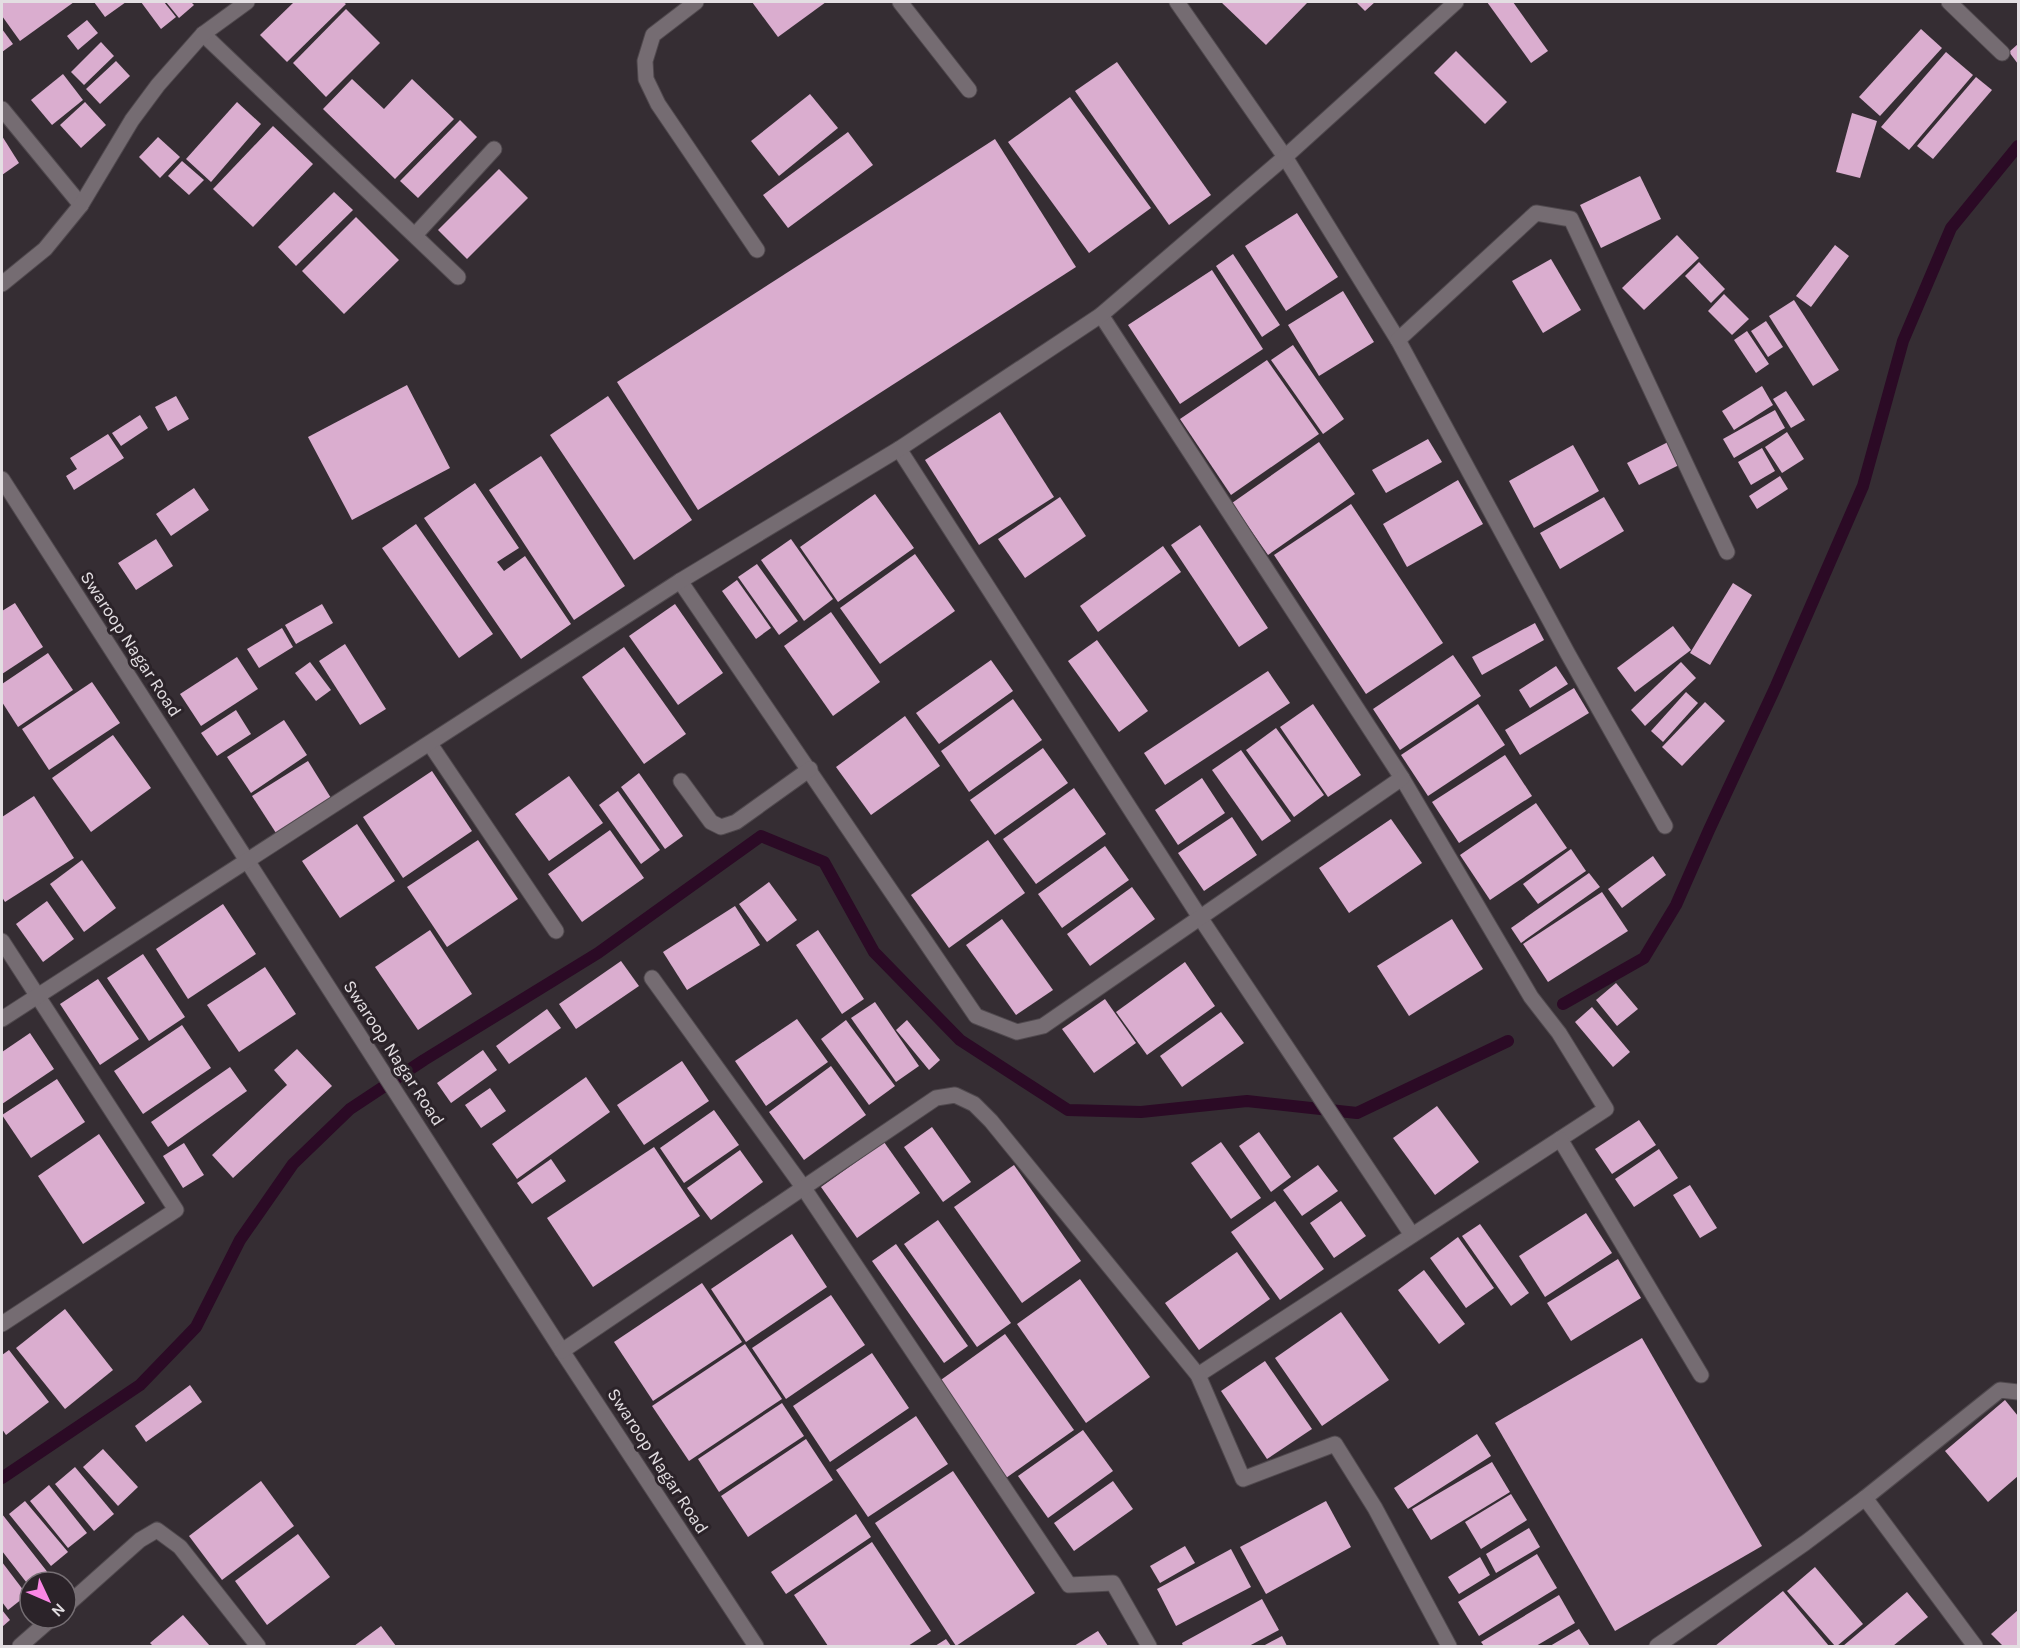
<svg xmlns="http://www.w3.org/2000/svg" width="2020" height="1648" viewBox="0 0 2020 1648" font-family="Karla,sans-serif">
<rect width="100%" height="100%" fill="#352d33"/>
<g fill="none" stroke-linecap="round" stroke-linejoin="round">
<g stroke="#2b0a25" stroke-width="12">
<path d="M1563,1004L1644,958L1676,905L1709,830L1776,686L1863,486L1903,341L1951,228L2018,146"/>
<path d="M2,1478L140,1385L196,1327L240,1240L293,1164L350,1109L424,1060L598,953L761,836L824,862L874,952L960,1040L1068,1110L1141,1112L1247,1101L1357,1113L1508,1041"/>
</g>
</g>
<g fill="#daadcf">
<path d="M2,2H74L20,41L2,16Z"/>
<path d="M94,2H126L105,17Z"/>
<path d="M141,2H164L176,17L161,29Z"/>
<path d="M166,2H191L194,5L179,18Z"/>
<path d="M294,2H343L346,4L287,62L260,35Z"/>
<path d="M752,2H826L778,37Z"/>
<path d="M1221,2H1308L1266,45Z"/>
<path d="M1356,2H1375L1365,11Z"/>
<path d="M1487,2H1513L1548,51L1531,63Z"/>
<path d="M346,9L380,43L326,97L293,63Z"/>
<path d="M87,20L98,33L78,50L67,36Z"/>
<path d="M2,29L13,44L2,52Z"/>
<path d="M1921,29L1942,48L1880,116L1859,97Z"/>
<path d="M101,42L114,56L84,85L71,72Z"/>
<path d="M2018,44V64L2009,52Z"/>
<path d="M1456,51L1507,102L1485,124L1434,73Z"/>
<path d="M1946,52L1973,75L1909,150L1881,127Z"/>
<path d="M116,61L130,76L100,104L86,89Z"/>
<path d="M1117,62L1211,195L1169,225L1075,91Z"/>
<path d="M63,74L83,100L52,125L31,100Z"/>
<path d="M1976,77L1992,90L1933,159L1917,146Z"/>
<path d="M352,79L384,109L412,79L454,119L395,179L323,109Z"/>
<path d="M810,94L838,128L779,176L751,141Z"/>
<path d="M1070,97L1151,208L1089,253L1008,142Z"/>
<path d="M85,102L106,125L81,148L60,125Z"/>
<path d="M237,102L261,124L211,182L186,159Z"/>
<path d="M1852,113L1877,121L1860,178L1836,172Z"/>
<path d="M460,120L477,137L418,198L400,181Z"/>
<path d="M273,126L313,164L253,227L213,189Z"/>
<path d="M848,132L873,165L788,228L763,195Z"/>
<path d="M2,136L19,163L2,175Z"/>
<path d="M158,137L180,157L160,178L139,157Z"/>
<path d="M995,139L1076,267L698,510L617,382Z"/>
<path d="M182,161L204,180L189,195L168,176Z"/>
<path d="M499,169L528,198L467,259L438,230Z"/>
<path d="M1640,176L1661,219L1601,248L1580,205Z"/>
<path d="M334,192L353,210L296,266L278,247Z"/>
<path d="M1297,213L1338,277L1286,311L1245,246Z"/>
<path d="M356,217L399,260L344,314L302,271Z"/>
<path d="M1677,235L1699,258L1644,310L1622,288Z"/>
<path d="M1835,245L1849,256L1811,307L1796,296Z"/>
<path d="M1233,254L1280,325L1262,337L1216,266Z"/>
<path d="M1551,259L1581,310L1543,333L1512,281Z"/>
<path d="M1699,262L1725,289L1711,303L1685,276Z"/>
<path d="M1212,270L1263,349L1180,404L1128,325Z"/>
<path d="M1343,291L1374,342L1319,376L1288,325Z"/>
<path d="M1724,294L1749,319L1732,335L1708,311Z"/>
<path d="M1794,300L1839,370L1813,386L1769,316Z"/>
<path d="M1766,321L1783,347L1768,357L1751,331Z"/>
<path d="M1747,331L1769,364L1756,373L1734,340Z"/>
<path d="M1293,345L1344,419L1323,434L1271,360Z"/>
<path d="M1267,360L1319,434L1231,495L1180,419Z"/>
<path d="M407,385L450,468L352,520L308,437Z"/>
<path d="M1762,386L1773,405L1734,430L1722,411Z"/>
<path d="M1786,391L1805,420L1791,428L1773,399Z"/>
<path d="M176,396L189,419L168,431L155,407Z"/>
<path d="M608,396L692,520L634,560L550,435Z"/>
<path d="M1775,410L1785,428L1734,458L1723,439Z"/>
<path d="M1000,412L1054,497L979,545L925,460Z"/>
<path d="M140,415L148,428L121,446L112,433Z"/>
<path d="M1787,432L1804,459L1782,473L1765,447Z"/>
<path d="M108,434L124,458L74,490L66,476L77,469L70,458Z"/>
<path d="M1428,439L1442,462L1386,493L1372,470Z"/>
<path d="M1319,442L1355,494L1268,555L1232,503Z"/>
<path d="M1668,442L1679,465L1639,485L1627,463Z"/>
<path d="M1573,445L1599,491L1534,528L1509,481Z"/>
<path d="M1762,448L1775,471L1751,485L1738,462Z"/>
<path d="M541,456L625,586L574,620L489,490Z"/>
<path d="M1780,476L1788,489L1757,509L1749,496Z"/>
<path d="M1458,480L1483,524L1407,567L1383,524Z"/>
<path d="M475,483L519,548L497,562L504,571L525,556L571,624L521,659L424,518Z"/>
<path d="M194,488L209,510L171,536L156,514Z"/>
<path d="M875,494L914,548L838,602L800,547Z"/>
<path d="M1060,497L1086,536L1025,578L998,539Z"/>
<path d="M1604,497L1624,531L1560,569L1540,533Z"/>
<path d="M1351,504L1443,643L1366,694L1274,555Z"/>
<path d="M416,524L493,634L459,658L382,548Z"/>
<path d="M1200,525L1268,628L1239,647L1171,545Z"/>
<path d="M156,539L173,566L136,590L118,563Z"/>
<path d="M791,539L833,599L804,621L761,560Z"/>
<path d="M1163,546L1181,572L1098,632L1080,606Z"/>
<path d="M915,554L955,611L880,664L840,608Z"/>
<path d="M757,564L798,621L779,635L738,577Z"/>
<path d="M737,580L771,628L756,639L722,591Z"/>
<path d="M1733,583L1752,595L1710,665L1690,653Z"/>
<path d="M15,603L43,647L2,674V611Z"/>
<path d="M322,604L333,623L296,644L285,625Z"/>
<path d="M675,604L723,673L678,705L629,636Z"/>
<path d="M831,612L880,682L833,716L784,646Z"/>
<path d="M1535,623L1544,640L1482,675L1472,657Z"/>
<path d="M1673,626L1691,650L1635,692L1617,668Z"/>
<path d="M282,628L293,647L259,668L247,649Z"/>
<path d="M1097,640L1148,711L1119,732L1068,661Z"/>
<path d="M345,644L386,709L360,725L319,661Z"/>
<path d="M624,647L686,734L644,764L582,677Z"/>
<path d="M48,653L73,690L18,727L2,702V684Z"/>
<path d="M1453,655L1481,696L1400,750L1373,709Z"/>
<path d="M237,657L258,689L201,726L180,694Z"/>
<path d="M991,660L1013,691L939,744L916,713Z"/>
<path d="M310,662L331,690L316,701L295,673Z"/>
<path d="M1681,662L1696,678L1645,726L1631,710Z"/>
<path d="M1556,666L1568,684L1530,708L1519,690Z"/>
<path d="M1268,671L1290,703L1165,785L1144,753Z"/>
<path d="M92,682L120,723L49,770L22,729Z"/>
<path d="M1574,688L1589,713L1520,755L1505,730Z"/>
<path d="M1686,692L1698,703L1663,742L1651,731Z"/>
<path d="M1013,699L1042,740L969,792L941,751Z"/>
<path d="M1705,702L1725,721L1682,766L1662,747Z"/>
<path d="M1313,704L1361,775L1328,797L1280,727Z"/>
<path d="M1478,704L1505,745L1428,796L1401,755Z"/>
<path d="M236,710L251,734L217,756L201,733Z"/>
<path d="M905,716L940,766L871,815L836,767Z"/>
<path d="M284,720L307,755L251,793L227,757Z"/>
<path d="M1276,728L1324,795L1294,817L1246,750Z"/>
<path d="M113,735L151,788L91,832L52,778Z"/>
<path d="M1043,748L1068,783L995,835L970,800Z"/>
<path d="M1241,750L1291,821L1262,841L1212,770Z"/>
<path d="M1505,755L1532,796L1459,843L1432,802Z"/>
<path d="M308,761L331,798L276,833L252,796Z"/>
<path d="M432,771L472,831L403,878L363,817Z"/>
<path d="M639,773L683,836L665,849L621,787Z"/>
<path d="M569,776L603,823L549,861L515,814Z"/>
<path d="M1202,778L1225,813L1178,845L1155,810Z"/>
<path d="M1074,788L1106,834L1036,884L1003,839Z"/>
<path d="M618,791L660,850L641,864L599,805Z"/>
<path d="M34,796L74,858L5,902L2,897V817Z"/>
<path d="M1536,803L1567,848L1490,900L1460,855Z"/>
<path d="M1232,817L1257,855L1204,891L1178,853Z"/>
<path d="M1391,819L1422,863L1349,913L1319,868Z"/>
<path d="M357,824L395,881L340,918L302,861Z"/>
<path d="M610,830L644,878L582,922L548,874Z"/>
<path d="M478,840L518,899L447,947L407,887Z"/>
<path d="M988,840L1025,893L949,948L911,895Z"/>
<path d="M1105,846L1129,880L1062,928L1038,894Z"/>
<path d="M1571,849L1586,871L1538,904L1523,884Z"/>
<path d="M1653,856L1666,875L1622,908L1608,889Z"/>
<path d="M82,860L116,908L84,932L50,884Z"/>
<path d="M1589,873L1600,887L1521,943L1511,928Z"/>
<path d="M769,882L797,920L767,942L739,904Z"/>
<path d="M1132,887L1155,919L1090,966L1067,934Z"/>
<path d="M1602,892L1628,931L1548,982L1523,944Z"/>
<path d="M47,901L74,939L43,962L16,924Z"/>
<path d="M223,904L256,954L188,999L156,949Z"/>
<path d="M735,906L760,945L687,990L663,952Z"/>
<path d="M1002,919L1053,990L1016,1015L966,945Z"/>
<path d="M1452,919L1483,969L1409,1016L1377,966Z"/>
<path d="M430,930L472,994L418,1030L375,967Z"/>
<path d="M818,930L864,999L842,1014L796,945Z"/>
<path d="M143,954L185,1017L149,1041L107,978Z"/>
<path d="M621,961L639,986L576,1029L559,1004Z"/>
<path d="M1185,962L1215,1006L1147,1055L1116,1012Z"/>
<path d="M265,967L296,1014L239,1052L207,1005Z"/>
<path d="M98,979L139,1039L100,1065L60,1004Z"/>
<path d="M1616,983L1638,1009L1617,1026L1596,1000Z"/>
<path d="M1105,999L1136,1043L1094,1073L1062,1029Z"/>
<path d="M875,1002L919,1066L896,1082L851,1018Z"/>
<path d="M1592,1007L1630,1052L1613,1067L1575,1022Z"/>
<path d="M547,1009L561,1028L509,1064L496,1046Z"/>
<path d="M1221,1012L1244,1043L1182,1087L1160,1056Z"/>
<path d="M797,1019L828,1062L766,1106L735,1061Z"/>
<path d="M846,1020L895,1086L869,1105L821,1039Z"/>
<path d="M907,1020L940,1060L929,1070L896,1030Z"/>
<path d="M182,1025L211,1068L143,1114L114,1071Z"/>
<path d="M30,1033L54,1069L2,1104V1052Z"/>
<path d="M297,1049L332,1086L233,1178L212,1155L287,1085L274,1070Z"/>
<path d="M483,1050L497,1070L451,1103L437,1083Z"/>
<path d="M682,1061L709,1101L644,1145L617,1105Z"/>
<path d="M831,1066L866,1115L804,1160L769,1112Z"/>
<path d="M230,1067L247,1091L168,1147L151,1122Z"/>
<path d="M586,1077L610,1112L517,1179L492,1144Z"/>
<path d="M57,1079L85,1122L31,1158L2,1115Z"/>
<path d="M490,1088L506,1111L481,1128L465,1105Z"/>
<path d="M1437,1106L1479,1162L1435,1195L1393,1138Z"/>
<path d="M714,1110L739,1145L684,1183L660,1148Z"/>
<path d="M1639,1120L1656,1145L1612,1174L1595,1149Z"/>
<path d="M932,1127L971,1182L943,1202L904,1147Z"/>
<path d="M1259,1132L1291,1177L1271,1192L1239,1146Z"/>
<path d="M99,1134L145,1203L83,1244L38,1176Z"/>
<path d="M884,1142L920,1193L857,1238L821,1187Z"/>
<path d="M1221,1142L1261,1198L1231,1219L1191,1163Z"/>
<path d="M184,1143L204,1175L183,1188L163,1156Z"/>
<path d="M654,1147L700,1216L593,1287L547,1218Z"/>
<path d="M1659,1149L1678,1178L1634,1207L1615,1179Z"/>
<path d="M740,1150L763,1182L711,1220L687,1188Z"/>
<path d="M551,1159L566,1181L532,1204L517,1183Z"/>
<path d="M1014,1165L1081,1261L1022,1303L954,1207Z"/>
<path d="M1318,1165L1338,1191L1302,1216L1283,1190Z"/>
<path d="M1690,1185L1717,1228L1700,1238L1673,1195Z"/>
<path d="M1275,1201L1324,1269L1280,1300L1231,1232Z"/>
<path d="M1341,1201L1366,1236L1334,1258L1310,1223Z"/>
<path d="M1586,1213L1612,1253L1545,1297L1519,1256Z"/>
<path d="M938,1220L1011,1323L977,1347L904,1244Z"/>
<path d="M1480,1224L1529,1293L1511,1306L1462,1236Z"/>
<path d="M792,1234L827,1287L746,1342L711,1289Z"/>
<path d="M1458,1237L1494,1288L1466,1308L1430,1258Z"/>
<path d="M896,1244L968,1346L944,1363L872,1261Z"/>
<path d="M1237,1252L1270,1299L1199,1350L1165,1303Z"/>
<path d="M1618,1259L1641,1298L1571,1341L1547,1303Z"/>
<path d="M1424,1270L1465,1324L1439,1344L1398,1290Z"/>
<path d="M1080,1279L1150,1377L1086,1423L1017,1324Z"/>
<path d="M702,1283L742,1342L653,1401L614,1342Z"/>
<path d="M831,1295L865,1345L786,1399L752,1348Z"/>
<path d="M65,1309L113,1370L65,1409L16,1348Z"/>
<path d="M1341,1312L1389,1380L1322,1426L1275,1358Z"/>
<path d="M1005,1334L1074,1430L1006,1478L938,1382Z"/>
<path d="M1642,1338L1762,1546L1615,1631L1495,1423Z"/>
<path d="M745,1344L782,1399L689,1461L652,1406Z"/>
<path d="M9,1350L49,1402L6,1435L2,1429V1355Z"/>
<path d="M872,1353L909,1408L830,1462L793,1406Z"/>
<path d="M1265,1361L1312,1429L1267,1459L1221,1391Z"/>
<path d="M190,1385L202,1402L146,1442L135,1426Z"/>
<path d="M2005,1400L2018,1416V1476L1988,1502L1945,1451Z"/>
<path d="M782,1403L804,1436L719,1492L698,1459Z"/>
<path d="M916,1416L948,1464L868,1517L836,1470Z"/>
<path d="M1083,1430L1113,1471L1048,1518L1018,1476Z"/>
<path d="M1477,1434L1491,1456L1408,1509L1394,1488Z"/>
<path d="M806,1439L833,1480L748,1537L721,1496Z"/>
<path d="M103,1449L138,1487L118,1506L83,1467Z"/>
<path d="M1492,1462L1510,1492L1431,1540L1412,1509Z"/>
<path d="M75,1467L114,1514L94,1531L55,1484Z"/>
<path d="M953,1471L1035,1593L956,1646L875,1523Z"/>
<path d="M261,1481L294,1526L222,1580L189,1536Z"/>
<path d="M1113,1481L1133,1509L1074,1551L1054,1523Z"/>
<path d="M49,1485L87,1533L68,1548L30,1501Z"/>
<path d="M1511,1494L1527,1520L1481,1549L1465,1522Z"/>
<path d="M25,1501L68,1552L51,1566L9,1514Z"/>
<path d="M1326,1501L1351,1547L1266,1594L1240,1547Z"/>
<path d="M2,1514L49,1574L39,1582H30V1587L2,1551Z"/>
<path d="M856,1514L871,1537L786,1594L771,1572Z"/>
<path d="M1529,1528L1540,1547L1496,1573L1486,1554Z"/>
<path d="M298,1534L330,1577L267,1625L235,1581Z"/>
<path d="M872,1542L931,1631L908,1646H828L794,1595Z"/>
<path d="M1185,1546L1195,1563L1160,1583L1150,1566Z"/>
<path d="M1231,1549L1251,1587L1176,1626L1157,1589Z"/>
<path d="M1537,1554L1557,1588L1479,1636L1458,1602Z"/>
<path d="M1480,1557L1490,1575L1459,1594L1448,1577Z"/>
<path d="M2,1562L27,1595L8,1610L2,1602Z"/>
<path d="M1815,1567L1863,1624L1837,1646H1835L1787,1591Z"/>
<path d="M1783,1591L1829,1646H1715Z"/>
<path d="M1907,1592L1928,1617L1893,1646H1843Z"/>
<path d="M1559,1595L1575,1623L1536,1646H1484L1481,1642Z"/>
<path d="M1262,1599L1279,1630L1249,1646H1183L1182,1643Z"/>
<path d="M2,1610L10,1620L2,1627Z"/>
<path d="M2018,1610V1646H2003L1991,1634Z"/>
<path d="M183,1615L210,1646H153L150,1643Z"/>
<path d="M381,1626L396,1646H354Z"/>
<path d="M1579,1629L1590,1646H1550Z"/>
<path d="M1098,1631L1108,1646H1074Z"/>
<path d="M1282,1636L1287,1646H1263Z"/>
<path d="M946,1639L951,1646H935Z"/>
</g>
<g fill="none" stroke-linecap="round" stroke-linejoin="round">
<g stroke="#50494e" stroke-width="17">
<g id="street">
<path d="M696,2L653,35L645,61L646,79L658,104L757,250"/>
<path d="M900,2L969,90"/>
<path d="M1177,2L1285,157L1398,340L1568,654L1665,826"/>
<path d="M1949,2L2002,53"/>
<path d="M203,34L458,277"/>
<path d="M2,109L81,205"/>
<path d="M415,235L494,149"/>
<path d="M2,284L45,249L81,205L132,120L158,85L203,34L247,2"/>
<path d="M1101,315L1402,778L1531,997L1559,1033L1606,1109L1198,1375"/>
<path d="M1398,340L1536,213L1571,219L1727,552"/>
<path d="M899,449L1199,916L1412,1235"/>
<path d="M2,479L562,1351L756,1646"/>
<path d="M680,581L976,1016L1017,1032L1043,1026L1402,778"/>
<path d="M430,744L556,931"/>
<path d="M681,781L711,822L721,827L736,822L810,769"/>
<path d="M2,941L176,1210L2,1324"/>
<path d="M652,978L803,1187L1069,1585L1113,1583L1149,1646"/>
<path d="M2,1019L680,581L899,449L1101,315L1285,157L1456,2"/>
<path d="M1560,1139L1701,1375"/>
<path d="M562,1351L936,1098L955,1095L974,1104L991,1121L1198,1375L1243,1479L1335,1444L1375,1508L1449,1646"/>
<path d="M1865,1498L2000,1390L2018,1392"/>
<path d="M66,1606L140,1540L157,1530L180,1547L258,1646"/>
<path d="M20,1646L52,1618"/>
<path d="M1657,1646L1805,1543L1865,1498L1975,1646"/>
</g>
</g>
<use href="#street" stroke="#756c72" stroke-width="15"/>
</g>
<g text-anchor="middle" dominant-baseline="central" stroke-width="6" stroke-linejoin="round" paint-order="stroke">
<g font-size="18" fill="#e3dee2" stroke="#2b2329">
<text transform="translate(131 644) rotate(57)">Swaroop Nagar Road</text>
<text transform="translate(394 1053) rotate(57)">Swaroop Nagar Road</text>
<text transform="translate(658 1461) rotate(57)">Swaroop Nagar Road</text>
</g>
</g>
<rect width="2020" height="1648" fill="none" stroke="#e3dee2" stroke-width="6"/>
<g transform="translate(48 1600) rotate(134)"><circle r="28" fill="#2b2329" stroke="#756e73" stroke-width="1.5"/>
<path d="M0-4.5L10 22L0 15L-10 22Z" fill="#fb87e5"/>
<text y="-9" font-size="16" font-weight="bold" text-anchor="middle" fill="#e3dee2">N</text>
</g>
</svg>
